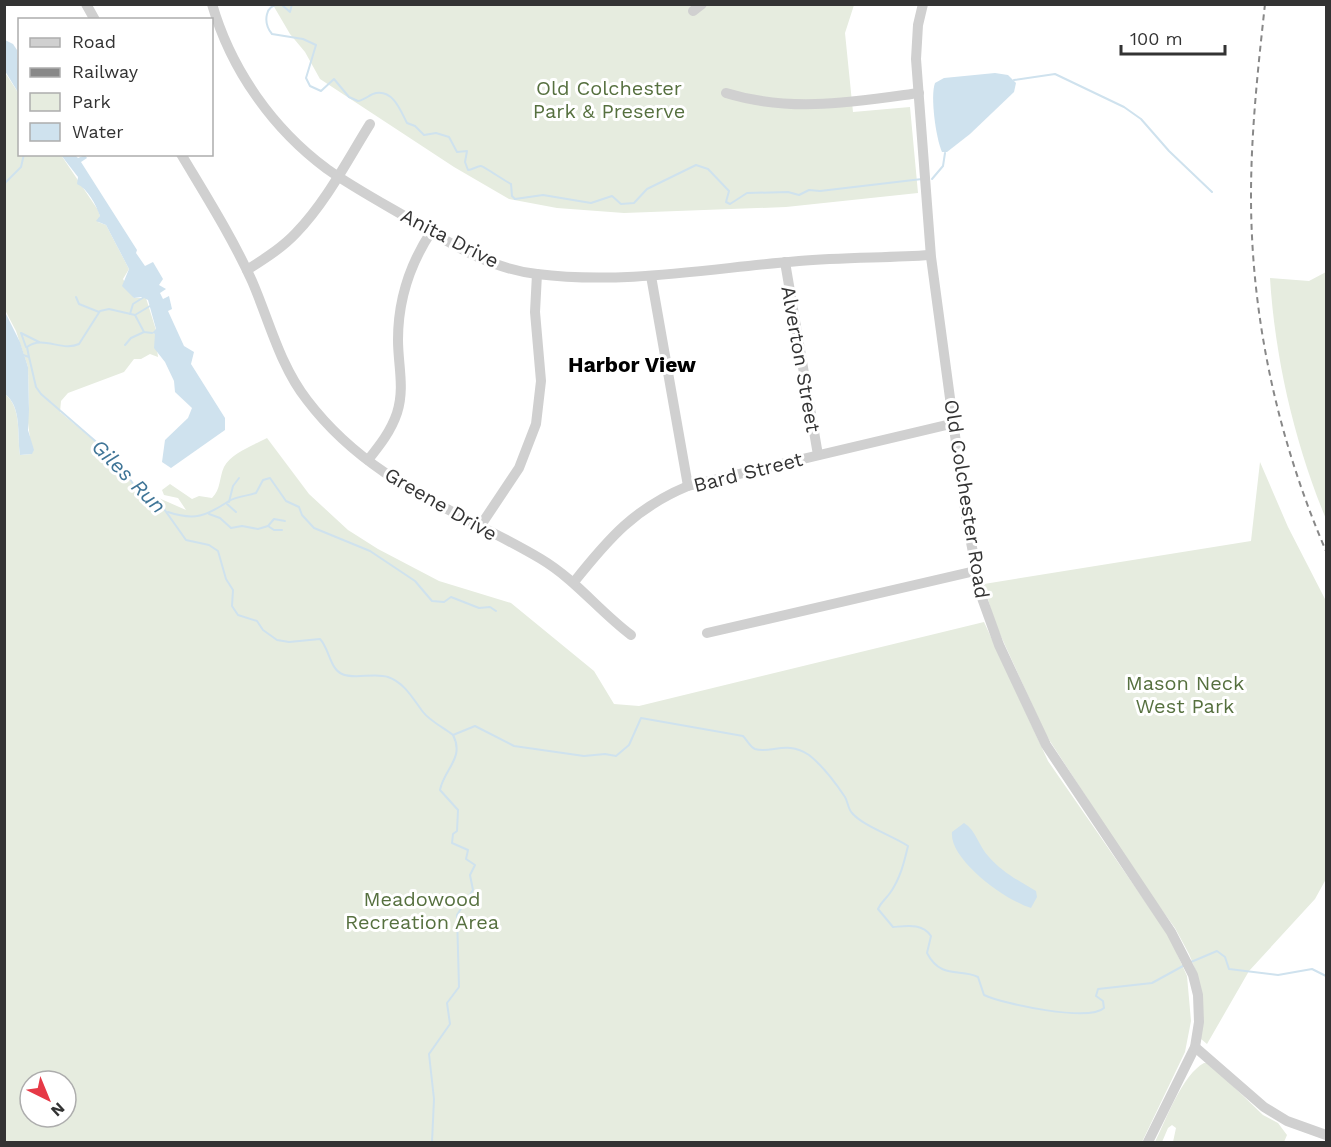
<svg xmlns="http://www.w3.org/2000/svg" width="1331" height="1147" viewBox="0 0 1331 1147" font-family="'Work Sans',sans-serif">
<rect width="100%" height="100%" fill="#fff"/>
<g fill="#e6ecdf" fill-rule="evenodd">
<path d="M273,5H854L845,33L853,112L910,107L918,193L786,207L624,213L557,208L509,199L454,167L320,79L305,52L290,34Z"/>
<path d="M4,71L19,94L20,154L61,155L98,210L100,216L98,222L106,225L129,269L123,279L134,298H146L156,330L153,333L155,334L158,357L150,354L141,359H134L124,372L68,393L61,401L60,412L116,459L136,488L186,510L178,498L164,495L162,490L170,484L192,499L199,496L212,498C221,489 219,478 224,467C231,453 254,445 267,438L309,494L348,530L378,549L439,581L511,603L594,671L614,704L639,706L984,622L1048,761L1169,936L1187,976L1191,1021L1185,1052L1142,1142H5V394C22,408 17,434 20,455L32,454L27,415L29,410L28,367L16,331L5,310ZM30,1081H66V1117H30Z"/>
<path d="M1326,272V519C1295,444 1275,359 1270,278L1309,281Z"/>
<path d="M1260,462L1288,527L1326,601V879L1315,899L1249,971L1207,1044L1201,1039L1196,971L1189,954L1175,928L1143,884L1046,735L994,621L984,584L1251,541Z"/>
<path d="M1204,1063H1209L1263,1115L1278,1123L1287,1135L1284,1142H1173L1176,1128L1172,1125L1168,1128L1162,1142H1155C1166,1120 1182,1075 1204,1063Z"/>
</g>
<g fill="#cfe2ee">
<path d="M5,40L13,44L17,50L19,94L5,71Z"/>
<path d="M995,73L1008,75L1016,83L1014,92L970,134L947,152H942C936,139 930,96 935,83L944,78Z"/>
<path d="M61,155H75L78,158L85,155L87,158L81,162L137,250L136,253L145,266L153,262L163,279L159,285L166,289L160,293L163,299L169,296L172,309L168,311L184,346L194,352L191,364L225,418V430L171,468L162,462L165,440L188,418L192,408L175,392L174,381L165,362L154,348L155,334L152,333L156,329L148,300L142,297L134,298L122,286L129,269L106,225L96,221L100,216C96,205 88,189 77,184L78,177Z"/>
<path d="M4,310L20,342L28,367L29,410L28,430L34,450L32,454L20,455C17,434 22,407 5,394Z"/>
<path d="M964,823C976,830 979,847 989,857C1002,872 1019,881 1036,891L1037,897L1031,908C1007,901 949,860 952,832Z"/>
</g>
<g fill="none" stroke-linecap="round" stroke-linejoin="round">
<g stroke="#cfe2ee" stroke-width="2">
<path d="M292,4L290,12L282,5C264,3 263,23 272,34L303,39L316,45L306,78L310,86L321,91L334,79L349,97L358,101C365,100 370,94 376,93C394,90 401,112 407,123L415,126L424,135L436,133L449,137L457,152L467,151L465,162L468,170C472,170 477,166 481,166C483,166 505,181 511,184L512,196L515,199L543,195L591,203L612,196L621,204L634,203L647,189L696,165L708,169L729,191L726,202L730,204L747,193L788,192L799,195L809,190L820,191L922,179"/>
<path d="M1014,80L1055,74L1124,107L1141,119L1169,151L1212,192"/>
<path d="M932,179L943,166L945,153"/>
<path d="M4,184L21,167L24,154"/>
<path d="M76,297L79,304L99,312"/>
<path d="M130,314L133,304L144,297"/>
<path d="M135,315L144,332L152,333"/>
<path d="M125,345L131,338L144,332"/>
<path d="M26,347L21,333L39,342"/>
<path d="M23,355L29,357L36,387L41,394L116,459L136,488L157,499L186,540L209,545L218,551L226,579L233,590L232,606L238,615L257,621L263,630L277,640L289,642L320,639C329,648 330,669 342,674C355,680 374,672 388,677C405,683 413,699 423,712C430,721 444,728 453,735L475,726L514,746L584,756L605,754L616,756L629,745L641,718L743,736C747,740 750,747 755,749C771,754 787,740 809,755C823,766 835,782 845,797C848,802 848,809 852,813C863,826 893,836 908,846C904,863 900,879 890,893C885,900 881,902 878,909L893,927C907,926 922,923 931,936L927,953C941,980 961,968 978,977L984,995C1003,1004 1089,1022 1104,1008L1103,1001L1096,996L1098,989L1152,983L1183,966"/>
<path d="M29,357L27,347C43,335 62,352 79,344L100,311L109,309L135,315L150,306"/>
<path d="M229,502L233,486L239,478"/>
<path d="M227,504L236,512"/>
<path d="M168,512C195,521 206,516 229,501C237,496 248,496 256,493L263,480L270,478L286,501L299,507L302,515L314,528L370,551L415,581L432,601L444,602L451,597L479,608L490,607L496,611"/>
<path d="M209,514L220,518L231,528L242,526L258,529L268,526L274,530H282"/>
<path d="M268,526L274,519L285,521"/>
<path d="M1191,962L1217,951L1225,957L1229,969L1278,975L1312,969L1326,976"/>
<path d="M432,1142L434,1099L429,1054L450,1024L447,1003L459,987L457,915L473,890L470,875L475,865L466,859L468,850L452,843L453,834L457,831L458,810L440,790C444,769 465,758 453,735"/>
</g>
<g stroke="#d0d0d0" stroke-width="10">
<path d="M86,4L95,20"/>
<path d="M212,4C231,70 273,129 327,169C354,188 384,204 413,221C451,244 491,269 537,274C624,285 712,268 799,261C843,257 887,258 930,255"/>
<path d="M923,4L918,25L916,59L931,257L966,517L982,598L999,645L1046,745L1171,932L1193,975L1198,995L1199,1022L1195,1047L1148,1142"/>
<path d="M693,11L702,4"/>
<path d="M726,93C791,113 853,102 919,93"/>
<path d="M181,154C206,196 232,237 252,281C269,320 280,366 307,400C370,483 456,509 541,559C576,580 599,611 631,635"/>
<path d="M785,262L818,455"/>
<path d="M247,270C264,259 282,248 296,233C326,202 347,161 370,124"/>
<path d="M651,276L688,486"/>
<path d="M368,460C380,445 391,431 397,413C405,388 398,365 398,340C398,301 410,264 431,232"/>
<path d="M479,528L519,468L536,424L541,381L535,312L537,274"/>
<path d="M574,582C609,538 635,508 688,486L955,423"/>
<path d="M707,633L975,571"/>
<path d="M1195,1047L1264,1107L1287,1121L1326,1135"/>
</g>
<path stroke="#888" stroke-width="2" stroke-dasharray="6 4.5" stroke-linecap="butt" d="M1265,4C1258,68 1251,132 1251,196C1251,318 1278,440 1326,551"/>
</g>
<g text-anchor="middle" dominant-baseline="central" stroke-width="6" stroke-linejoin="round" paint-order="stroke">
<g font-size="20" fill="#56703f" stroke="#fff">
<text x="609" y="88">Old Colchester<tspan x="609" dy="23">Park &amp; Preserve</tspan></text>
<text x="1185" y="683">Mason Neck<tspan x="1185" dy="23">West Park</tspan></text>
<text x="422" y="899">Meadowood<tspan x="422" dy="23">Recreation Area</tspan></text>
</g>
<g font-size="20" fill="#333" stroke="#fff">
<text transform="translate(450 238) rotate(27)">Anita Drive</text>
<text transform="translate(801 359) rotate(80)">Alverton Street</text>
<text transform="translate(748 472) rotate(-14)">Bard Street</text>
<text transform="translate(967 499) rotate(81)">Old Colchester Road</text>
<text transform="translate(441 504) rotate(30)">Greene Drive</text>
</g>
<g font-size="21" font-weight="bold" fill="#000" stroke="#fff">
<text x="632" y="364">Harbor View</text>
</g>
<g font-size="21" font-style="italic" fill="#3f7597" stroke="#fff">
<text transform="translate(129 476) rotate(45)">Giles Run</text>
</g>
</g>
<rect width="1331" height="1147" fill="none" stroke="#333333" stroke-width="12"/>
<rect x="18" y="18" width="195" height="138" fill="#ffffff" stroke="#adadad" stroke-width="1.5"/>
<rect x="30" y="38" width="30" height="9" fill="#d0d0d0" stroke="#adadad" stroke-width="1.5"/>
<text x="72" y="48" font-size="18" fill="#333333">Road</text>
<rect x="30" y="68" width="30" height="9" fill="#888888" stroke="#adadad" stroke-width="1.5"/>
<text x="72" y="78" font-size="18" fill="#333333">Railway</text>
<rect x="30" y="93" width="30" height="18" fill="#e6ecdf" stroke="#adadad" stroke-width="1.5"/>
<text x="72" y="108" font-size="18" fill="#333333">Park</text>
<rect x="30" y="123" width="30" height="18" fill="#cfe2ee" stroke="#adadad" stroke-width="1.5"/>
<text x="72" y="138" font-size="18" fill="#333333">Water</text>
<g transform="translate(48 1099) rotate(137)"><circle r="28" fill="#ffffff" stroke="#adadad" stroke-width="1.5"/>
<path d="M0-4.5L10 22L0 15L-10 22Z" fill="#e63946"/>
<text y="-9" font-size="16" font-weight="bold" text-anchor="middle" fill="#333333">N</text>
</g>
<path d="M1121 45v9h104v-9" fill="none" stroke="#333333" stroke-width="3"/>
<text x="1130" y="45" font-size="18" fill="#333333" stroke="#ffffff" stroke-width="4.5" paint-order="stroke">100 m</text>
</svg>
